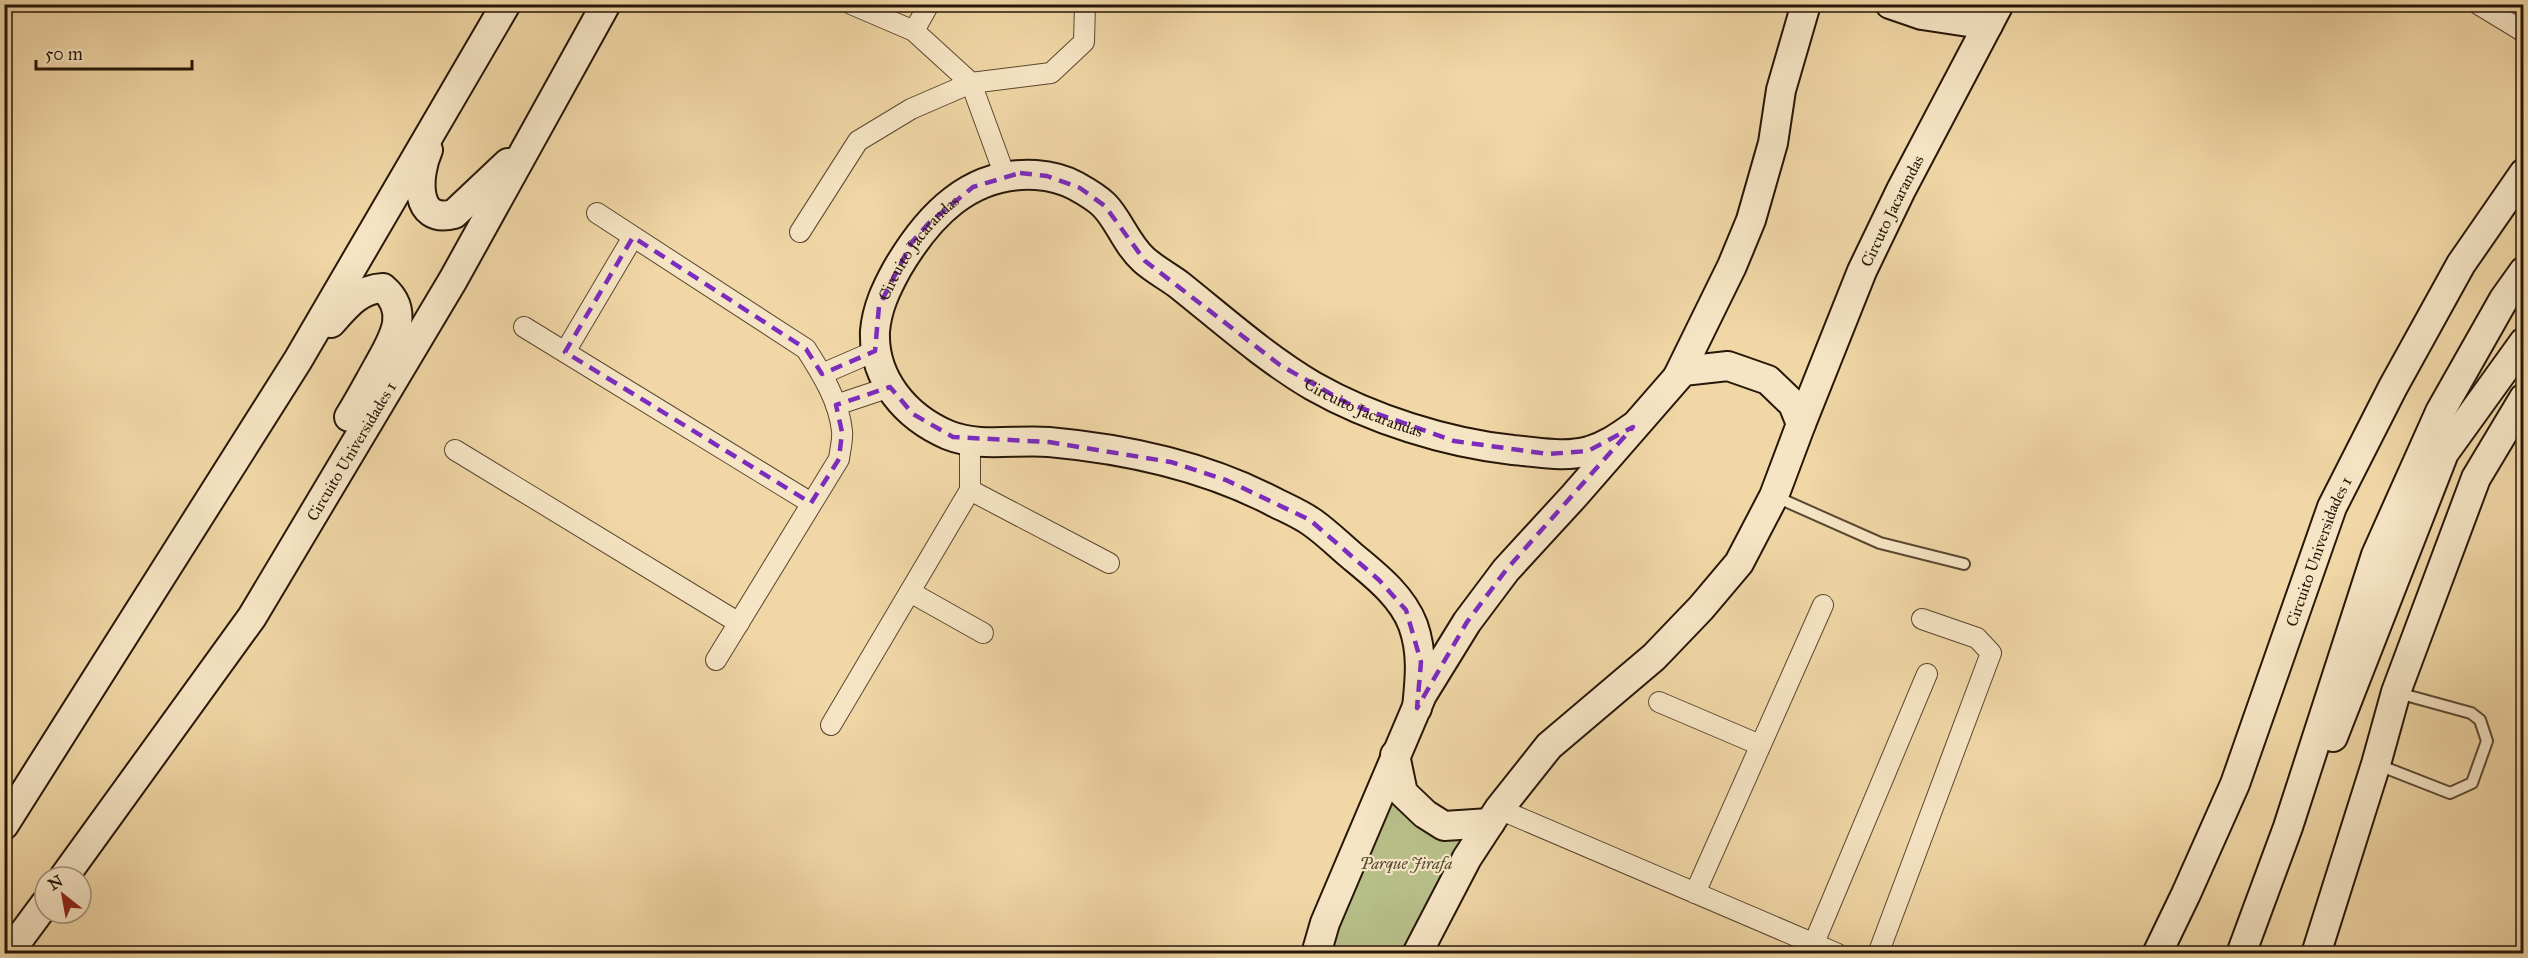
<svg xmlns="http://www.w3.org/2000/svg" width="2528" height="958" viewBox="0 0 2528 958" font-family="'IM FELL Great Primer',serif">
<rect width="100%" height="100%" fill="#f1d7a6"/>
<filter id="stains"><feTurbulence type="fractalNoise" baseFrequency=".00333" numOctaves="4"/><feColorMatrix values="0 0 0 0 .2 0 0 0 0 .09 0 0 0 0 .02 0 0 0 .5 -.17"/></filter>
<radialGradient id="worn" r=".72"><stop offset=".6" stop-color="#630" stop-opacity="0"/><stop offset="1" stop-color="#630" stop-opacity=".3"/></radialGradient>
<path fill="#b7bf89" stroke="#6f6b48" stroke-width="1.5" d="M1395,755L1425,814L1490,823L1420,953L1316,954Z"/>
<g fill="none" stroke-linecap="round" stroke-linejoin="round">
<g stroke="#5a4730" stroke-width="14">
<g id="lane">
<path d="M1774,496L1880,543L1964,564"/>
<path d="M2376,764L2450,793L2472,783L2487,741L2480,720L2471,713L2398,693"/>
</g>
</g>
<g stroke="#5a4730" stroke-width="22">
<g id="street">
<path d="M851,4L914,31L971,83L1005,176"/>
<path d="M2478,4L2524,32"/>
<path d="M914,31L929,4"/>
<path d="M597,213L806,349C822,374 839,401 842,431C843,440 840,450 839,459L716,660"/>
<path d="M800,232L858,141L911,109L971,83L1051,73L1084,42L1085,4"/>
<path d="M524,327L811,503"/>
<path d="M565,352L633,237"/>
<path d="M822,374L875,351"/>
<path d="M836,405L890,387"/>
<path d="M455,450L739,623"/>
<path d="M970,490L1109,563"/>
<path d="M910,592L983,633"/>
<path d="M1659,702L1760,745"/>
<path d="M831,725L970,490V440"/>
<path d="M1499,809L1838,954"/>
<path d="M1695,893L1823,605"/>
<path d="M1814,943L1927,674"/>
<path d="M1878,954L1991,653L1977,638L1922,619"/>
</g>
</g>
<g stroke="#271708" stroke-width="32">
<g id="secondary">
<path d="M1890,4L1922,15L1988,25"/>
<path d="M428,150C417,174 413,225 454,214L508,163"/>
<path d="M331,323C346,306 359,289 383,288C412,313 391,342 377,368C368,384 359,401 349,417"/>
<path d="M1678,376L1732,266L1751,220L1773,143L1781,90L1806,4"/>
<path id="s1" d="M1801,424L1862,271L1901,190L1999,4"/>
<path id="s2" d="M1417,708C1420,679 1423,653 1413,625C1402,596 1375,575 1352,556C1339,545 1327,533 1313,523C1302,515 1288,509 1276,503C1206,466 1127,449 1049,442C1016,439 980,448 948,435C906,417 873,379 875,331C877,308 886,289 897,269C928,216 970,171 1036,175C1050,176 1063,179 1076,186C1085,191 1097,198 1104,205C1119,220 1126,244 1144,260C1154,269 1167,276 1178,284C1222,319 1264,357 1313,386C1371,419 1447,443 1513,450C1539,452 1563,458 1589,451C1606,446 1619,437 1633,427"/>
<path d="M2333,737L2444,453L2524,342"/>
<path d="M1395,755L1403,793L1425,814L1444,826L1490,823"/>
<path d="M4,825L298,360L506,4"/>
<path id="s3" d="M64,877L252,617L453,280L606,4"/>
<path d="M8,954L45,904"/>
<path d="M1316,954L1325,923L1422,695L1467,622L1506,570L1574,496L1683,371L1728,366L1768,380L1793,404L1801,424L1774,496L1739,563L1701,608L1654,657L1549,746L1499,809L1467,858L1417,954"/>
<path id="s4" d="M2157,954L2186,894L2235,784L2332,507L2393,387L2461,264L2524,173"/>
<path d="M2241,954L2288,827L2376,555L2440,412L2504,299L2524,271"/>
<path d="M2316,954L2376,764L2396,692L2476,478L2524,398"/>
</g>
</g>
<use href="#lane" stroke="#f6e5c5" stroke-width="10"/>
<use href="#street" stroke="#f6e5c5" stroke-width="20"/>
<use href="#secondary" stroke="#f6e5c5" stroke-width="28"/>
</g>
<path fill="none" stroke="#7b2cbf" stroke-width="4.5" stroke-dasharray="12 8" stroke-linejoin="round" d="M1020,173L1047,176L1080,188L1105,206L1145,261L1280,365L1347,403L1454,441L1548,454L1588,451L1633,427L1506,570L1467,622L1417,708L1421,662L1406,610L1379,580L1310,520L1226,480L1171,462L1049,442L953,437L913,414L890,387L836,405L842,432L839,459L811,503L565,352L633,237L806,349L822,374L875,351L879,306L912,242L929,223L973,187Z"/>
<g text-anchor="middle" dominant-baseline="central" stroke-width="4.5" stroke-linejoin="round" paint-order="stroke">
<g font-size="16" fill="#271708" stroke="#f6e5c5">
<text stroke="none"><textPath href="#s1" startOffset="232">Circuto Jacarandas</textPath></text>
<text stroke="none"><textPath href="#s2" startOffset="840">Circuito Jacarandas</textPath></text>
<text stroke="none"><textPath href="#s2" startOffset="1398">Circuito Jacarandas</textPath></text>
<text stroke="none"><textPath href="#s3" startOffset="514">Circuito Universidades 1</textPath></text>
<text stroke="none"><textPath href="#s4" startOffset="434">Circuito Universidades 1</textPath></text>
</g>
<g font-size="16" font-style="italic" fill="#52492f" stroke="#f6e5c5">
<text x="1406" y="863">Parque Jirafa</text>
</g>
</g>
<rect width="2528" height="958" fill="none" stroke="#f1d7a6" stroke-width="24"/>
<rect x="6" y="6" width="2516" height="946" fill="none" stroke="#271708" stroke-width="3"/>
<rect x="12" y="12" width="2504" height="934" fill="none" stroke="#271708" stroke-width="1.5"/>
<g transform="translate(63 895) rotate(329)"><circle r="28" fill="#f6e5c5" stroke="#a39379" stroke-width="1.5"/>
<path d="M0-4.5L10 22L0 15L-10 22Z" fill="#8f2418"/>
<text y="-9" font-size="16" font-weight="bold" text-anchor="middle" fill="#271708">N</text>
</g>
<path d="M36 60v9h156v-9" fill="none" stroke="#271708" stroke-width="3"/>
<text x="45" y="60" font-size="18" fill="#271708" stroke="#f6e5c5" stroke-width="4.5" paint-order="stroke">50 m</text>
<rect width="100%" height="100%" filter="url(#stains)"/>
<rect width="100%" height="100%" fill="url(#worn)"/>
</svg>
